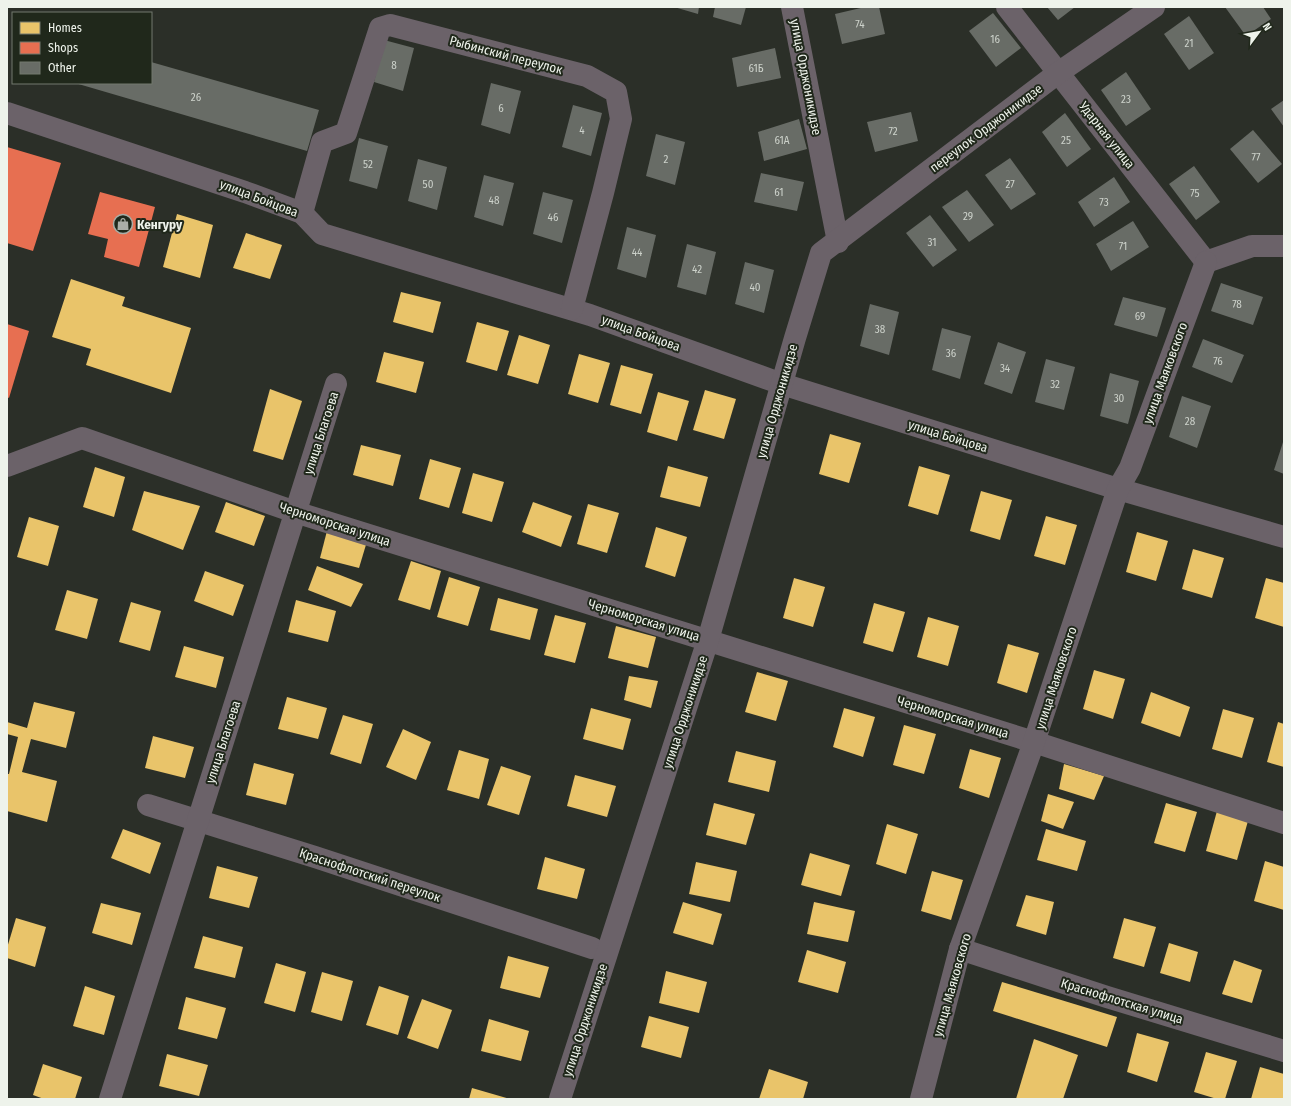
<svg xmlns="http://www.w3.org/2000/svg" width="1291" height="1106" viewBox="0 0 1291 1106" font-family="'Fira Sans Condensed',sans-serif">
<rect width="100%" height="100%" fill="#2b2f28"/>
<g fill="#e9c46a">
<path d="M177,214L213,225L200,278L163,267Z"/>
<path d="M246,233L282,245L270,279L233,268Z"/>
<path d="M71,279L125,297L122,306L191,328L171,393L86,365L91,349L52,337Z"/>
<path d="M401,292L441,302L433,333L393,322Z"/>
<path d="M477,322L509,331L497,371L466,362Z"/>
<path d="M519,335L550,345L538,384L507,375Z"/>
<path d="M384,352L424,362L416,393L376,382Z"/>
<path d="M579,354L610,363L598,403L568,394Z"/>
<path d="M621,365L653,374L641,414L610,405Z"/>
<path d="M270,389L302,401L283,460L253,451Z"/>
<path d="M705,390L736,399L724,439L693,430Z"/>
<path d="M658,392L689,401L677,441L647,432Z"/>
<path d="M830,434L861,443L849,483L819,474Z"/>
<path d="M361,445L401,455L393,486L353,475Z"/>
<path d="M430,459L461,468L449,508L419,499Z"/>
<path d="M668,466L708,477L700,507L660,497Z"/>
<path d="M919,466L950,475L938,515L908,506Z"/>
<path d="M95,467L125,477L114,517L83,507Z"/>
<path d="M473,473L504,482L492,522L462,513Z"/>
<path d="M144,491L200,506L183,550L132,530Z"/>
<path d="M981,491L1012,500L1000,540L970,531Z"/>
<path d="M226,502L265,516L254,546L215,532Z"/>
<path d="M533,502L572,516L561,547L522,532Z"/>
<path d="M588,504L619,513L607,553L577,544Z"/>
<path d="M1046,516L1077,525L1065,565L1034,556Z"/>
<path d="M29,517L59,526L48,566L17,557Z"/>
<path d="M328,527L368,538L359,568L320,558Z"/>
<path d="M656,527L687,537L675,577L645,567Z"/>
<path d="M1137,532L1168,541L1156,581L1126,572Z"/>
<path d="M1193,549L1224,558L1212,598L1182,589Z"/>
<path d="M411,561L441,571L430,610L398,600Z"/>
<path d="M317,566L363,584L351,607L308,590Z"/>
<path d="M205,571L244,585L233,616L194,601Z"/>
<path d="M449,577L480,587L468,626L437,617Z"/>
<path d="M794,578L825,587L813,627L783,618Z"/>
<path d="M1266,578L1284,583V627L1255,618Z"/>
<path d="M67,590L98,599L87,639L55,630Z"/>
<path d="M498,598L538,609L530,640L490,630Z"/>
<path d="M296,600L336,611L328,642L288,632Z"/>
<path d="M131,602L161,611L150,651L119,642Z"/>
<path d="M874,603L905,612L893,652L863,643Z"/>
<path d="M555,615L586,623L575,663L544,655Z"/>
<path d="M928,617L959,626L948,666L917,657Z"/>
<path d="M616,626L656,637L648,668L608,658Z"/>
<path d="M1008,644L1039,653L1027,693L997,683Z"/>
<path d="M184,646L224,657L216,688L175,677Z"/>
<path d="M1094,670L1125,679L1113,719L1083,709Z"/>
<path d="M757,672L788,681L776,721L745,712Z"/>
<path d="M629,676L658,681L651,708L624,700Z"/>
<path d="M1151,692L1190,707L1180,737L1141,723Z"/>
<path d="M287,697L327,708L318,739L278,729Z"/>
<path d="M34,702L75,712L66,748L31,739L22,772L57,781L47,822L7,811V774H9L18,737L7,734V722L27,728Z"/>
<path d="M591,708L631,719L623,750L583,739Z"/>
<path d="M844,708L875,717L863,757L833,747Z"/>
<path d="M1223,709L1254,718L1242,758L1212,749Z"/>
<path d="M343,715L373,724L361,764L330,754Z"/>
<path d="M1278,722L1284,724V767L1267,762Z"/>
<path d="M904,725L936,734L924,774L893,765Z"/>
<path d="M403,729L431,742L416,780L386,767Z"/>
<path d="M153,736L194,747L185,778L145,768Z"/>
<path d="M970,749L1001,758L989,798L959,788Z"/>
<path d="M459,750L489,759L479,799L447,790Z"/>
<path d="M736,751L776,761L769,792L728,782Z"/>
<path d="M254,763L294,774L286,805L246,795Z"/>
<path d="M1064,764L1104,776L1094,800L1059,789Z"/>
<path d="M501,766L531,776L519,815L487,805Z"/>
<path d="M575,775L616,786L607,817L567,806Z"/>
<path d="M1048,794L1074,802L1063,829L1041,821Z"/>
<path d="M714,803L755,814L746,845L706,835Z"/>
<path d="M1166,803L1197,812L1185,852L1154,843Z"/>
<path d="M1217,811L1248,821L1237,860L1206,851Z"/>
<path d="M887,824L918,834L906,874L876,864Z"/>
<path d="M123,829L161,843L150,874L111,858Z"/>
<path d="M1046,829L1086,841L1077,871L1037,860Z"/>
<path d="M810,853L850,865L841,896L801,885Z"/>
<path d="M545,857L585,869L577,899L537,889Z"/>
<path d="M1265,861L1284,867V910L1254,901Z"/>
<path d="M696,862L737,871L730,902L689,894Z"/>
<path d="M217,866L258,877L249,908L209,898Z"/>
<path d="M932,871L963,880L951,920L921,911Z"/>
<path d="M1026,895L1054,902L1046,935L1016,926Z"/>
<path d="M683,902L722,914L713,945L673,933Z"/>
<path d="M814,902L855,911L848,942L807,934Z"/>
<path d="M101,903L141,913L132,945L92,933Z"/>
<path d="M16,918L46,927L35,967L7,958V948Z"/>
<path d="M1124,918L1156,927L1144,967L1113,958Z"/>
<path d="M203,936L243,947L235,978L194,968Z"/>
<path d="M1169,943L1198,952L1190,982L1160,973Z"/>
<path d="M807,950L846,962L838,993L798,982Z"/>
<path d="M508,956L549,967L540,998L500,988Z"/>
<path d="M1234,960L1262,970L1252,1003L1222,994Z"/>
<path d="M276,963L306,972L295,1012L264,1003Z"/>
<path d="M666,971L707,982L699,1013L659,1003Z"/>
<path d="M322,972L353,981L342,1021L311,1012Z"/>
<path d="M1002,982L1117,1017L1107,1047L993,1011Z"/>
<path d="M85,986L115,996L104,1035L73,1026Z"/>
<path d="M379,986L409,996L398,1035L366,1025Z"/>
<path d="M186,997L226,1008L217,1039L178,1029Z"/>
<path d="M422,999L452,1010L438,1049L407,1038Z"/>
<path d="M649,1016L689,1027L681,1058L641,1047Z"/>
<path d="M489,1019L529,1031L521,1061L481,1051Z"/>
<path d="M1137,1033L1169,1042L1157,1082L1127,1072Z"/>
<path d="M1034,1039L1078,1055L1063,1099H1016Z"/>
<path d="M1206,1052L1237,1061L1225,1099H1217L1194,1092Z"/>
<path d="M167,1054L208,1065L199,1096L159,1086Z"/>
<path d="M43,1064L82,1077L75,1099H44L33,1095Z"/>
<path d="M1260,1067L1284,1074V1099H1251Z"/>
<path d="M769,1069L808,1082L803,1099H759Z"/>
<path d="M472,1088L510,1099H469Z"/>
</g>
<g fill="#e76f51">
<path d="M7,147L61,163L33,251L7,243Z"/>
<path d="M100,192L155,207L139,267L104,257L108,239L88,234Z"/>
<path d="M7,324L29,331L9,398L7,397Z"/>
</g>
<g fill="#686c66">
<path d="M674,7H699L698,14Z"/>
<path d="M715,7H746L741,25L713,17Z"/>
<path d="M865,7H879L885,34L842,44L835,14Z"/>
<path d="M1047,7H1075L1058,20Z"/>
<path d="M1225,7H1263L1271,19L1246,36Z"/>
<path d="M993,13L1021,48L996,67L969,31Z"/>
<path d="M1189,16L1214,53L1189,70L1164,34Z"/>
<path d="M384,40L414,48L403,91L374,82Z"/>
<path d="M775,48L781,78L737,87L732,58Z"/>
<path d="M151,62L319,110L307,151L75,83H151Z"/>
<path d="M1126,72L1151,109L1126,126L1101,90Z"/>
<path d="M491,83L521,91L510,134L481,125Z"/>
<path d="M1284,100V127L1271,109Z"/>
<path d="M573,105L602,113L591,156L562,147Z"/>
<path d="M911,112L918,141L875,152L867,122Z"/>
<path d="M1065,113L1091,149L1067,167L1042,132Z"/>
<path d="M799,119L807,149L764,161L758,132Z"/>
<path d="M1253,130L1282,164L1258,183L1230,149Z"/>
<path d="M656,134L685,142L675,185L646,176Z"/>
<path d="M359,138L388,146L377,189L349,181Z"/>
<path d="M1010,158L1036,194L1011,210L985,175Z"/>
<path d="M418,159L447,167L437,210L408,201Z"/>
<path d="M1194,166L1220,202L1196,220L1169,184Z"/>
<path d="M761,173L804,182L797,211L754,202Z"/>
<path d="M484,175L514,183L503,226L474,217Z"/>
<path d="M1114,177L1130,202L1094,227L1078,202Z"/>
<path d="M967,190L994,225L969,242L942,207Z"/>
<path d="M543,192L573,200L562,243L533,234Z"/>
<path d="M930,215L957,250L933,267L906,233Z"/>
<path d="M1133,221L1149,247L1111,271L1096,244Z"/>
<path d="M627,227L656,235L646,278L617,269Z"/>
<path d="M687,244L716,252L706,295L677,287Z"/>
<path d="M745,262L774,270L764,313L735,304Z"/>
<path d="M1221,283L1263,297L1253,325L1211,311Z"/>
<path d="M1123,297L1166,308L1157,337L1114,325Z"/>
<path d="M870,304L899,312L889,355L860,346Z"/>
<path d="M942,328L971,336L960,379L932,370Z"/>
<path d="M1203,339L1244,355L1232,383L1192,367Z"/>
<path d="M998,342L1026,352L1012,394L984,384Z"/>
<path d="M1046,359L1075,367L1064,410L1035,402Z"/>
<path d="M1110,373L1139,381L1128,424L1100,416Z"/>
<path d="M1182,396L1211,406L1197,448L1169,437Z"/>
<path d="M1284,439V474L1274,470Z"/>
</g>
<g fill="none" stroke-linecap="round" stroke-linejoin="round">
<g stroke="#6b6269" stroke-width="22">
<path d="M792,7L838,242"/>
<path d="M1007,7L1206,262"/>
<path d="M7,113L245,192L302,213L322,234L590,315L782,384L1118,489L1284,537"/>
<path d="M302,213L322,142L346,133L380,28L390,25L587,76L616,92L621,119L603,193L572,309"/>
<path d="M1206,262L1252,246H1284"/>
<path d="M7,466L82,438L295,512L1034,742L1284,823"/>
<path d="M148,805L315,857L592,948"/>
<path d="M960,949L1107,997L1284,1051"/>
<path d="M110,1099L336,384"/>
<path d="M560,1099L708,640L795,338L821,253L1058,73L1154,7"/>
<path d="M921,1099L960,949L1034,742L1118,489L1130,468L1206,262"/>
</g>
</g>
<defs>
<g id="shop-ring" transform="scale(1)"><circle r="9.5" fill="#20281b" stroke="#aaaea7" stroke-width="1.5"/><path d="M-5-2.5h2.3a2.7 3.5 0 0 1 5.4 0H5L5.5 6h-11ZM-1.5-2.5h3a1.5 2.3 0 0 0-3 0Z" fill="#aaaea7"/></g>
</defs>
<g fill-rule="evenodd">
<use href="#shop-ring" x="123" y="224"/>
</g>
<g text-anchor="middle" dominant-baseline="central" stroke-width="4" stroke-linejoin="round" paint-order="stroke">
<g font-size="11" fill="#ccd1ca">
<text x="860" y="24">74</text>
<text x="995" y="39">16</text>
<text x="1189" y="43">21</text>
<text x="394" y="65">8</text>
<text x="756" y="68">61Б</text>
<text x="196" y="97">26</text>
<text x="1126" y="99">23</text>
<text x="501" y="108">6</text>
<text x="582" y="130">4</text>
<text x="893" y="131">72</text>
<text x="782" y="140">61А</text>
<text x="1066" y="140">25</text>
<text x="1256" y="157">77</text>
<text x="666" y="159">2</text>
<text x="368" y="164">52</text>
<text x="428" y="184">50</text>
<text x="1010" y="184">27</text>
<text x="779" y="192">61</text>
<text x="1195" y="193">75</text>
<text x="494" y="200">48</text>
<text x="1104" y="202">73</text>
<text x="968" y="216">29</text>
<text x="553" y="217">46</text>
<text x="932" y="242">31</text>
<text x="1123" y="246">71</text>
<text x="637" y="252">44</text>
<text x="697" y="269">42</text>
<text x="755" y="287">40</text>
<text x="1237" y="304">78</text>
<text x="1140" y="316">69</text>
<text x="880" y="329">38</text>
<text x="951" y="353">36</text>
<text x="1218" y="361">76</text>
<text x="1005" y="368">34</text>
<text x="1055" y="384">32</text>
<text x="1119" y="398">30</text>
<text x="1190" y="421">28</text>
</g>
<g font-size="13" fill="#eef3eb" stroke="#20281b">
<text transform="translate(506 55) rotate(15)">Рыбинский переулок</text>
<text transform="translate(806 77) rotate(79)">улица Орджоникидзе</text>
<text transform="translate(986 128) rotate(-37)">переулок Орджоникидзе</text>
<text transform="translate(1107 135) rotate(52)">Ударная улица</text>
<text transform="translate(259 198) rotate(21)">улица Бойцова</text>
<text transform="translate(641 333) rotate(20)">улица Бойцова</text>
<text transform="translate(1165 373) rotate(-70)">улица Маяковского</text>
<text transform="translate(777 401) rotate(-74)">улица Орджоникидзе</text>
<text transform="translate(321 433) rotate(-72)">улица Благоева</text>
<text transform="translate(948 436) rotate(17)">улица Бойцова</text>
<text transform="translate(335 524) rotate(18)">Черноморская улица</text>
<text transform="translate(644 620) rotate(17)">Черноморская улица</text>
<text transform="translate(1056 678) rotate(-72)">улица Маяковского</text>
<text transform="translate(685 712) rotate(-72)">улица Орджоникидзе</text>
<text transform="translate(953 717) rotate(17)">Черноморская улица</text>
<text transform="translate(223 742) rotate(-72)">улица Благоева</text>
<text transform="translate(370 875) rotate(18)">Краснофлотский переулок</text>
<text transform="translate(952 985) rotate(-74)">улица Маяковского</text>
<text transform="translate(1122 1001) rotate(17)">Краснофлотская улица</text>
<text transform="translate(585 1020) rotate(-72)">улица Орджоникидзе</text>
</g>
<g font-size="13" font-weight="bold" fill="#eef3eb" stroke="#20281b" text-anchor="start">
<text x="137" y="224">Кенгуру</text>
</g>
</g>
<rect width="1291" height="1106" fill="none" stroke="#eef3eb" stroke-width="16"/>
<rect x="12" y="12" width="140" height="72" fill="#20281b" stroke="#72796e"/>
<rect x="20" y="22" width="20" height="12" fill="#e9c46a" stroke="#72796e"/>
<text x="48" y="32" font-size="12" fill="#eef3eb">Homes</text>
<rect x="20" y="42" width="20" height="12" fill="#e76f51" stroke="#72796e"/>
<text x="48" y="52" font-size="12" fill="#eef3eb">Shops</text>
<rect x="20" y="62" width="20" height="12" fill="#686c66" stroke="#72796e"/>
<text x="48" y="72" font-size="12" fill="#eef3eb">Other</text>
<g transform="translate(1259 32) rotate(58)" stroke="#20281b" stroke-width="3" paint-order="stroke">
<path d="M0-3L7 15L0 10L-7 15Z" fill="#eef3eb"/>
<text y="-6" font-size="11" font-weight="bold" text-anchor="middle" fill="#eef3eb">N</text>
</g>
</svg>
